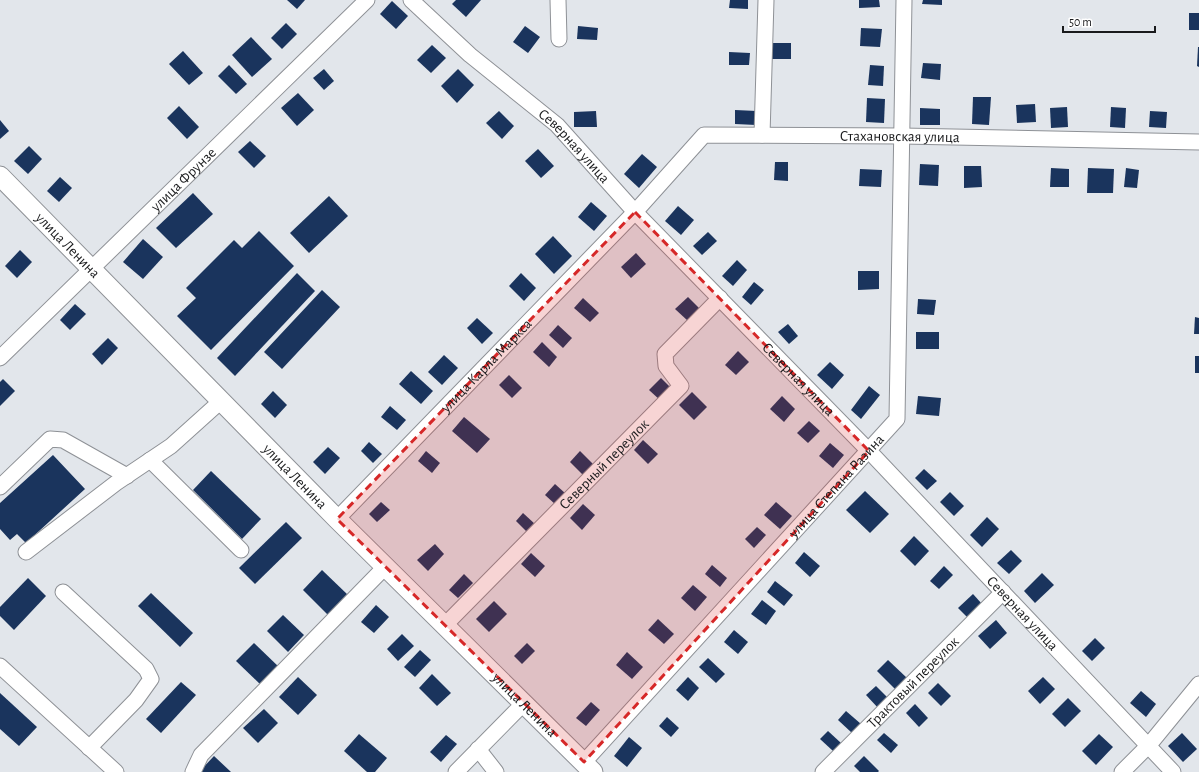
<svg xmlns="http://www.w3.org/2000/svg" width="1199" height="772" viewBox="0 0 1199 772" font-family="'Alegreya Sans',sans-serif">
<rect width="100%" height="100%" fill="#e2e6eb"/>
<g fill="#1a345d">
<path d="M287,0H305L297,9Z"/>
<path d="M456,0H481L466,17L452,4Z"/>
<path d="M730,0H748V9L729,8Z"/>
<path d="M859,0H879L880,7L859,8Z"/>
<path d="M923,0H942V5L922,4Z"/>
<path d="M392,1L408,16L396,29L380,14Z"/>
<rect x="1189" y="13" width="10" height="17"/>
<path d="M286,23L297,34L282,49L271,38Z"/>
<path d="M525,26L540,37L528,53L513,42Z"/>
<path d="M578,26L598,28L597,40L577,39Z"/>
<path d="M861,28L882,29L880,47L860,46Z"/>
<path d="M251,37L272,59L252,77L232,55Z"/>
<path d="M772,43H791V59H771Z"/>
<path d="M432,45L446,58L431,73L417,60Z"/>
<path d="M1198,47H1199V67L1197,66Z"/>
<path d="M183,51L203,73L189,85L169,64Z"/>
<path d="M729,52L750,53L749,65H729Z"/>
<path d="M923,63L941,64L940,80L921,78Z"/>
<path d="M229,65L247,84L236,94L218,76Z"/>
<path d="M870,65L884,66L883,86L868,85Z"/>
<path d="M324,69L334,81L324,90L313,78Z"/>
<path d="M458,69L474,85L457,103L441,86Z"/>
<path d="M298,93L314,110L297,126L281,108Z"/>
<path d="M973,97H991L989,125L972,124Z"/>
<path d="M867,98L885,99L884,123L866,122Z"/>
<path d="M1035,104L1036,122L1017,123L1016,105Z"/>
<path d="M179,106L199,127L187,139L167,118Z"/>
<path d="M1067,107L1068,127L1051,128L1050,108Z"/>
<path d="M1111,107L1126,108L1125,128L1110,127Z"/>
<path d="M920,108L940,109V125H920Z"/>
<path d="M735,110L757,111L756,125L735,124Z"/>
<path d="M499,111L514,126L502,139L486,123Z"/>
<path d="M596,111L597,127H574V112Z"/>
<path d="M1150,111L1167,112L1166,128L1149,127Z"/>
<path d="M0,120L9,131L0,139Z"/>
<path d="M250,141L266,156L254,168L238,152Z"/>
<path d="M29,146L42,159L28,174L14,161Z"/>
<path d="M538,149L554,166L541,178L525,161Z"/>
<path d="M642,154L657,167L639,188L624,174Z"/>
<path d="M775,162H788V181L774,180Z"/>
<path d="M920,164L939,165L938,186L919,185Z"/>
<path d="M964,166H981L982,187L964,188Z"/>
<path d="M1051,168L1069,169V187H1050Z"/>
<path d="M1088,168L1114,169L1113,193H1087Z"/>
<path d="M1126,168L1139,170L1137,188L1124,187Z"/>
<path d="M860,169L882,170L881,187L859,186Z"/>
<path d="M60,177L72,188L59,202L47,191Z"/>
<path d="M193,193L213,214L176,248L156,228Z"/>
<path d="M329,196L348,216L309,253L290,233Z"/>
<path d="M591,202L607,216L594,231L578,217Z"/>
<path d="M678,206L694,220L681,235L665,221Z"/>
<path d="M259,231L294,266L211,350L177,316L196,298L186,288L234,240L242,248Z"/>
<path d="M708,232L717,241L702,255L693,246Z"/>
<path d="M553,236L572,256L554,274L535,254Z"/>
<path d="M143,239L163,257L143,279L123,262Z"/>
<path d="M20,250L32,262L17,278L5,266Z"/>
<path d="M636,253L646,264L631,278L621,267Z"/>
<path d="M737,260L747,270L733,286L722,276Z"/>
<path d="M858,271H879V289L858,290Z"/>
<path d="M297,273L315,291L235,376L217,358Z"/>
<path d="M521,273L536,288L524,301L509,286Z"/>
<path d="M754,282L764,290L751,305L742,297Z"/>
<path d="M322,290L340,307L282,369L264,352Z"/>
<path d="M688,297L700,309L688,321L675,309Z"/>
<path d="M583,298L599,313L590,322L574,308Z"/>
<path d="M918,299L936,300L934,315L917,314Z"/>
<path d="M75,304L86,314L70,330L60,320Z"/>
<path d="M1195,317L1199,318V334H1194Z"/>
<path d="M477,318L493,333L482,344L467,328Z"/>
<path d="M788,324L798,336L789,344L778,332Z"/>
<path d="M558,325L572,338L563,348L549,335Z"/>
<rect x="916" y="332" width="23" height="17"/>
<path d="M108,338L118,348L102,365L92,354Z"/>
<path d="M542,342L557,357L549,367L533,352Z"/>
<path d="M738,351L749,362L736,375L725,365Z"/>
<path d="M444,355L458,368L442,385L428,372Z"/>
<rect x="1195" y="356" width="4" height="17"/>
<path d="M830,362L844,375L832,389L817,375Z"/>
<path d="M411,371L433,391L421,404L399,384Z"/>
<path d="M509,375L522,388L512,398L499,385Z"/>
<path d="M661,378L672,389L661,401L649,390Z"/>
<path d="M3,379L15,391L0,406V382Z"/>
<path d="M869,386L880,395L861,419L851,410Z"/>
<path d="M273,391L287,405L275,418L261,404Z"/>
<path d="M692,392L707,407L694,420L679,405Z"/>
<path d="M782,396L795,409L784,422L770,409Z"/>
<path d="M918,396L941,398L939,416L916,414Z"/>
<path d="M390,406L406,420L397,430L381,417Z"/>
<path d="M464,417L490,439L477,453L452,431Z"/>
<path d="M809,421L820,431L808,443L797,433Z"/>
<path d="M643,440L658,454L648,464L634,450Z"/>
<path d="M369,442L382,454L373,463L361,451Z"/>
<path d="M830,443L844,455L833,468L819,456Z"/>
<path d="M328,447L340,458L325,474L313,462Z"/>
<path d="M426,451L440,463L432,473L418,461Z"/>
<path d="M580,451L595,466L585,477L570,462Z"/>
<path d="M53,455L85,489L26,543L17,534L10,540L0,529V503Z"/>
<path d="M924,469L937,481L927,490L915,478Z"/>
<path d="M211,471L261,519L242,539L193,490Z"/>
<path d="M555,484L566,494L556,505L545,495Z"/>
<path d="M865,491L889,514L870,533L846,510Z"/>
<path d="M950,492L964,506L954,516L940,502Z"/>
<path d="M381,502L390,510L377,522L369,514Z"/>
<path d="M776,502L792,516L780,529L764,515Z"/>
<path d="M583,504L595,515L582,530L570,518Z"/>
<path d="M523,513L536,525L528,533L516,521Z"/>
<path d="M987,517L999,529L982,547L970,535Z"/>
<path d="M286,522L302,538L255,584L239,568Z"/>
<path d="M757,527L766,535L754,548L745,539Z"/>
<path d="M914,536L929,551L915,566L900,551Z"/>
<path d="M435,544L444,554L428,571L417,560Z"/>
<path d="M1011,550L1022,561L1009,574L997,563Z"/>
<path d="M804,552L820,566L810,577L795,563Z"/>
<path d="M531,553L545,566L535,577L521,564Z"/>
<path d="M712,565L727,578L720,587L705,574Z"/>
<path d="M944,566L953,575L939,589L930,581Z"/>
<path d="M322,570L348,595L328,615L303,590Z"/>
<path d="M1042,573L1054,585L1035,603L1024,591Z"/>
<path d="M464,574L473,583L458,598L449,590Z"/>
<path d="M28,578L46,596L14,630L0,616V607Z"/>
<path d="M775,581L793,595L784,606L767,592Z"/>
<path d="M693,585L707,597L695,611L681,598Z"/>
<path d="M151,593L193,633L180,647L138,606Z"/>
<path d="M973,594L982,604L968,618L958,608Z"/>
<path d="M762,600L776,611L766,625L751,614Z"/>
<path d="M494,601L507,614L489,632L476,619Z"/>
<path d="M376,605L389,617L374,633L361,622Z"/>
<path d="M283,615L304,635L288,652L267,631Z"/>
<path d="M658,619L674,634L664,644L648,630Z"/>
<path d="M996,620L1007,633L990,649L978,636Z"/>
<path d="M734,630L748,642L738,654L724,642Z"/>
<path d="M402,634L414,646L398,661L387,649Z"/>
<path d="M1095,638L1105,648L1092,661L1082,651Z"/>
<path d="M254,643L281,669L263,687L236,661Z"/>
<path d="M527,643L535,651L522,664L514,656Z"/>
<path d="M420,650L431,660L415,677L404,667Z"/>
<path d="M627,652L643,667L632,679L616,665Z"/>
<path d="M708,658L725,674L716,683L699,667Z"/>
<path d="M888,660L907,678L896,690L877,671Z"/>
<path d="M432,674L451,693L437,706L419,688Z"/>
<path d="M298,677L317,695L298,715L279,697Z"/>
<path d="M688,677L699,688L688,701L676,690Z"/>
<path d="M1043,677L1055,689L1040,704L1028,691Z"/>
<path d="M181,682L196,695L161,733L146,719Z"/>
<path d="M938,683L951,696L941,706L928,693Z"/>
<path d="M876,686L889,699L879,709L866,695Z"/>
<path d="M1141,691L1156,704L1146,717L1130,703Z"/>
<path d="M0,693L37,727L19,746L0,729Z"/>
<path d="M1068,698L1081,711L1065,727L1052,714Z"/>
<path d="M591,702L600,710L586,726L576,718Z"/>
<path d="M915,704L928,718L919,727L906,713Z"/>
<path d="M264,709L278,723L258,743L243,728Z"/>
<path d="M846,711L861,724L852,733L838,720Z"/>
<path d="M667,717L679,728L671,737L659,726Z"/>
<path d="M828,731L841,743L833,751L820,739Z"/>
<path d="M884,733L898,745L891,753L877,740Z"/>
<path d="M1182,733L1197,749L1183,762L1168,746Z"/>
<path d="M359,734L387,758L375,772H367L344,751Z"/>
<path d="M1099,734L1113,747L1096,765L1082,751Z"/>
<path d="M446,735L457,744L441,762L430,752Z"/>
<path d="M629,737L642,748L627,767L614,756Z"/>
<path d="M214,756L231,772H199Z"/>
<path d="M864,756L879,771L878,772H860L854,766Z"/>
</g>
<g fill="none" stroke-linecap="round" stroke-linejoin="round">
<g stroke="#8e9196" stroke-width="17">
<g id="minor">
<path id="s1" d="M411,0L470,55L557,125L635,212L869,451L1173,772"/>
<path d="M558,0L559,39"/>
<path d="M762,135L766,0"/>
<path id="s2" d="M0,358L367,0"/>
<path d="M150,460L241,550"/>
<path d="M0,487L50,439L63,440L127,476"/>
<path id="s3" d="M337,519L635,212L704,135L902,136L1199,142"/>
<path d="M26,552L116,483L171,446L221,401"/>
<path d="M63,592L146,669L151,679L136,700L89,748"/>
<path id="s4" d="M445,625L681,386L666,366L665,354L720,298"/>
<path d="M0,666L116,772"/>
<path d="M478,749L496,772"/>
<path id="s5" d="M584,762L897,419L904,0"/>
<path d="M193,772L201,755L385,567"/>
<path d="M456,772L524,703"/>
<path id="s6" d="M823,772L1003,592"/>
<path d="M1122,772L1149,745L1199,684"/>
</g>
</g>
<g stroke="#8e9196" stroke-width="21">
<g id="major">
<path id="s7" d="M0,176L337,519L593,772"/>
</g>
</g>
<use href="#minor" stroke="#fff" stroke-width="15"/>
<use href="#major" stroke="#fff" stroke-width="19"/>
</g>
<path fill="#d62828" fill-opacity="0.2" stroke="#d62828" stroke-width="3" stroke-dasharray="8 5" stroke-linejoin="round" d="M635,212L869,451L584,762L337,519Z"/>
<g text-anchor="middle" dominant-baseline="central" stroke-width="4" stroke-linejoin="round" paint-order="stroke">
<g font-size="15" fill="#191a1c" stroke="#fff">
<text stroke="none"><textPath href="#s3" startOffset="727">Стахановская улица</textPath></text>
<text stroke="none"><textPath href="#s1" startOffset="219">Северная улица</textPath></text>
<text stroke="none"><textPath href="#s2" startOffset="256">улица Фрунзе</textPath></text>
<text stroke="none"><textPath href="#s7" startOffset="97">улица Ленина</textPath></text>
<text stroke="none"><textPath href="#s3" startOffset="214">улица Карла Маркса</textPath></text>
<text stroke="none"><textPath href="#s1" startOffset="543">Северная улица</textPath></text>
<text stroke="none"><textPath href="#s4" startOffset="226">Северный переулок</textPath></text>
<text stroke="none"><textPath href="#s7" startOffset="421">улица Ленина</textPath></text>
<text stroke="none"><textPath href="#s5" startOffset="374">улица Степана Разина</textPath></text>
<text stroke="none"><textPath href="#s1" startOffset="867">Северная улица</textPath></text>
<text stroke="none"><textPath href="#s6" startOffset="127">Трактовый переулок</textPath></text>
<text stroke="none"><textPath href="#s7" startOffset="745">улица Ленина</textPath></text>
</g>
</g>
<path d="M1063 26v6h92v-6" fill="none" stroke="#191a1c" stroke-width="2"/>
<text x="1069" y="26" font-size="12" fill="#191a1c" stroke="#ffffff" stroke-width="3" paint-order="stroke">50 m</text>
</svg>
